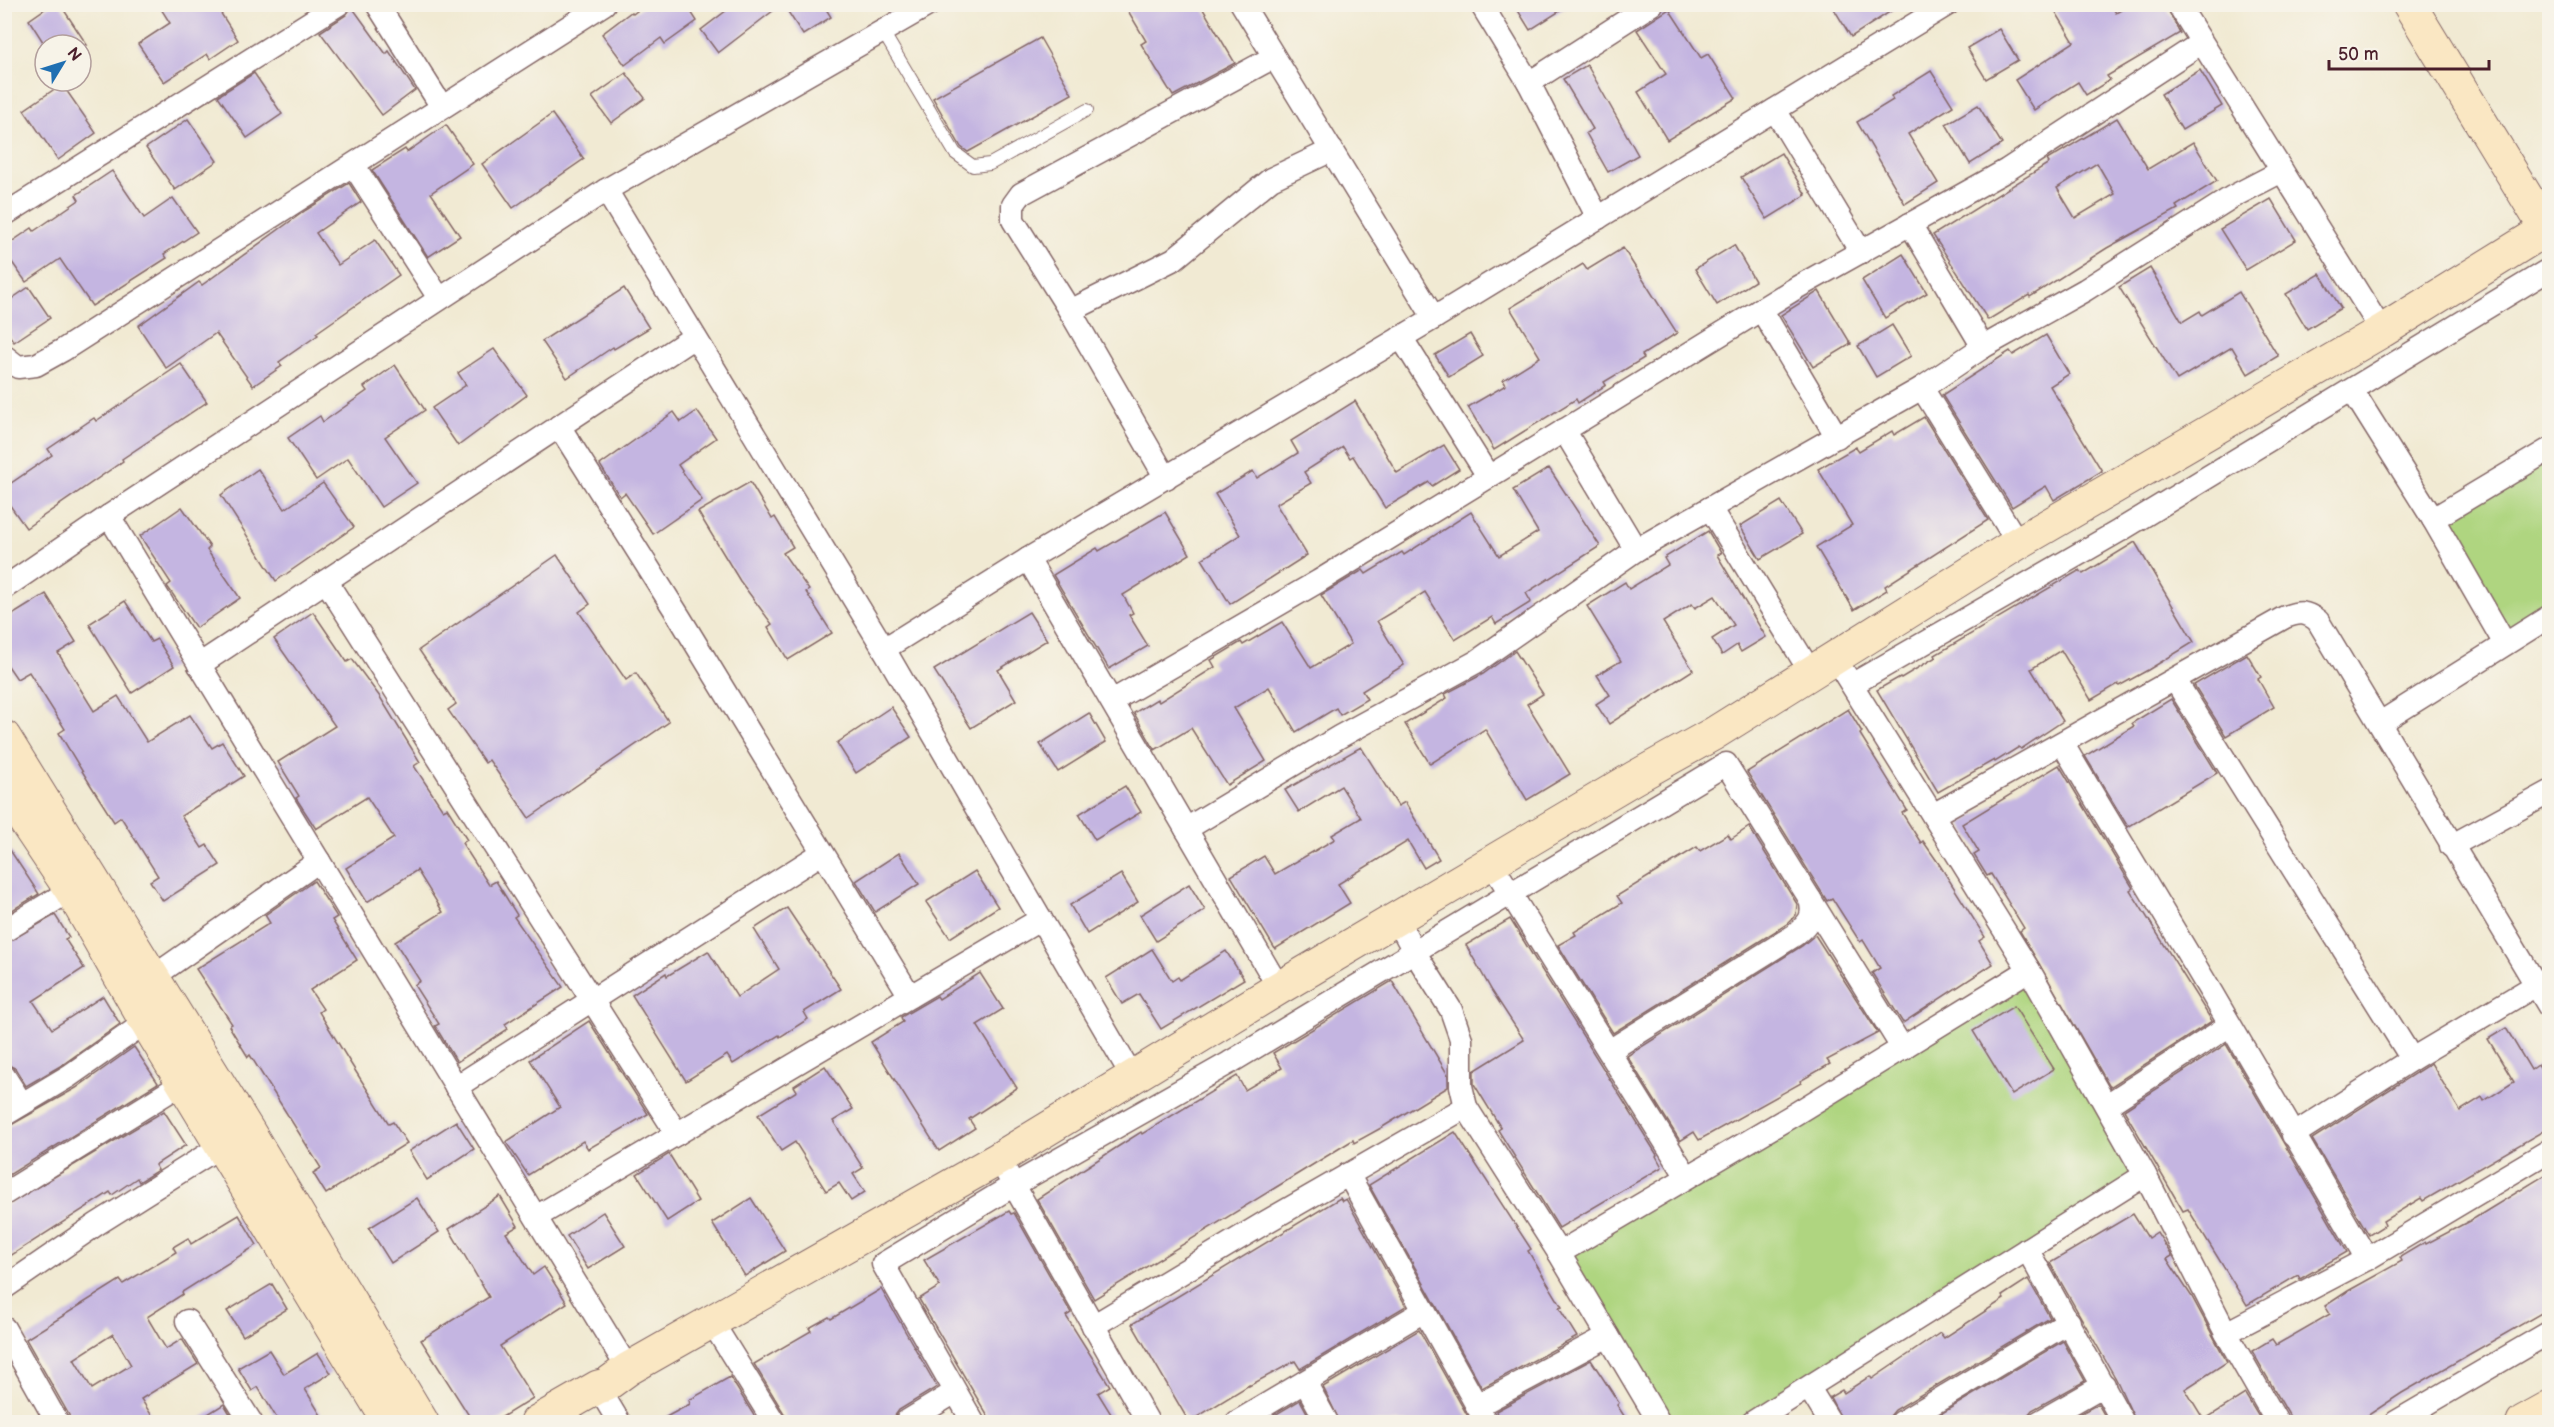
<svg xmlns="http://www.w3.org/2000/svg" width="2554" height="1427" viewBox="0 0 2554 1427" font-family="'Balsamiq Sans',sans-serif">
<rect width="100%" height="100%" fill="#f7f3e8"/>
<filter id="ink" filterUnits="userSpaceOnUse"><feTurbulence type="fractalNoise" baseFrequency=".0167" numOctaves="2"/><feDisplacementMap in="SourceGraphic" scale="12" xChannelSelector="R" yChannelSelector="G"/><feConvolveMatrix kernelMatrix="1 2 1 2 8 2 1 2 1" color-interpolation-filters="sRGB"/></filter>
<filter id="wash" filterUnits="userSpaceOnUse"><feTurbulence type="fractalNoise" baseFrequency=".008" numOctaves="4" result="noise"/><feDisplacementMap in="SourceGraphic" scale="24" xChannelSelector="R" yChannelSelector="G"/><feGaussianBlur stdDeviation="1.35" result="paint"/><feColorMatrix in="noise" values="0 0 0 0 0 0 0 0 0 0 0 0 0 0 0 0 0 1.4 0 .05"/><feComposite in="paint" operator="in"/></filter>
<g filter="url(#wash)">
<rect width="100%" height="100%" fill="#f1ead3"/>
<g fill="#afd580" stroke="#7c7a56" stroke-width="1.5">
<path d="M2549,449V616L2505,644L2433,519Z"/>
<path d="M2028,976L2144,1175L1749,1422H1660L1559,1253Z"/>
</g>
<g id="blocks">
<g fill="#c4b5e1" fill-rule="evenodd">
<path d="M52,4H60L87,45H45L29,20Z"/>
<path d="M158,4H215L238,40L210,59L207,54L164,82L138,44L170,23Z"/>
<path d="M646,4H686L697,21L665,44L661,38L625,65L602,34L631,12L633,14Z"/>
<path d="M735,4H782L718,53L701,30Z"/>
<path d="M783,4H823L831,17L803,35Z"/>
<path d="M1124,4H1200L1235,63L1173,96L1141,44L1146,41Z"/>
<path d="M1514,4H1571L1530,30Z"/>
<path d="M1831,4H1902L1851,37Z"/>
<path d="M2051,4H2110L2116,13L2131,4H2165L2180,33L2107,76L2110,80L2086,95L2078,82L2034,110L2015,80L2074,42Z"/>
<path d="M352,7L386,54L389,51L415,90L382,115L320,32L346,15Z"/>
<path d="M1669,9L1701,58L1708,54L1736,98L1667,140L1638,92L1666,74L1637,30Z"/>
<path d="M1999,29L2018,60L1986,79L1967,48Z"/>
<path d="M1040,38L1072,94L968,152L961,147L933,98Z"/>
<path d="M1587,65L1638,155L1608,172L1586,133L1593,129L1563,79Z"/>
<path d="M2200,70L2222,106L2182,130L2161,94Z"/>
<path d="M1931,71L1953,106L1908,134L1938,183L1905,204L1857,122L1893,100L1891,96Z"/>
<path d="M254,73L282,114L247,138L218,96Z"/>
<path d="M626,73L645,98L611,123L592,97Z"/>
<path d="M62,84L96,133L58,160L24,110Z"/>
<path d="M1978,105L2002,144L1970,164L1946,124Z"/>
<path d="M552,114L584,159L513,208L482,164Z"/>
<path d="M2117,118L2148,169L2193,142L2217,181L2176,206L2178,209L2107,248L2030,297L2029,295L1988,320L1933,235L2049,163L2047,160ZM2097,163L2115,194L2075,218L2057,188Z"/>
<path d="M188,119L217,161L175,190L146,148Z"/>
<path d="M446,125L473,164L431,193L460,236L428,257L372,170L405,149L407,152Z"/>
<path d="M1781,153L1806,195L1767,219L1741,177Z"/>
<path d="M112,171L144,218L173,198L197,232L164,254L167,258L92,306L60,259L26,282L4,251V247L32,228L34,231L79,200L76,195Z"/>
<path d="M349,183L361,202L316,233L338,265L375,240L399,275L316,333L318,335L279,362L282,366L253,386L216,333L166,368L138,326L199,282L202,285L306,210Z"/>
<path d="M2271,199L2296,240L2246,270L2220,229Z"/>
<path d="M1734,245L1755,281L1717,305L1695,269Z"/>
<path d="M1623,248L1677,333L1642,355L1644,358L1604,382L1606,385L1578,403L1576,399L1494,450L1468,407L1506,385L1503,380L1540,357L1510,308L1583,264L1587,270Z"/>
<path d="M1903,254L1927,293L1885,318L1862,280Z"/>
<path d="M2150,268L2182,322L2200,311L2202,315L2239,292L2278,356L2248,374L2232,347L2177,380L2119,287Z"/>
<path d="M2320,274L2341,308L2307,329L2286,294Z"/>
<path d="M29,287L50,318L14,342L4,328V304Z"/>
<path d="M624,288L649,328L614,349L613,347L567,378L542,341Z"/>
<path d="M1819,291L1851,344L1813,367L1781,315Z"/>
<path d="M1892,325L1911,356L1876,377L1858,346Z"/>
<path d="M1470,334L1483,356L1449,377L1435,355Z"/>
<path d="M2046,335L2069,374L2050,386L2102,471L2054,500L2046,486L2012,507L1942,395L2010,351L2013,355Z"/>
<path d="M494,349L527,395L458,446L432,408L466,385L458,373Z"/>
<path d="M181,364L207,402L122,459L123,461L26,528L4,497V488L52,455L48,449L94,418L96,421Z"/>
<path d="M395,365L425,410L385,437L417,483L381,507L348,458L316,480L288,438L320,416L323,422L367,391L364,387Z"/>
<path d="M1355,401L1397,473L1444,445L1459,469L1432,486L1429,482L1385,508L1353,456L1350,458L1343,447L1304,472L1311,483L1276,504L1307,555L1230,604L1202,559L1240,535L1215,494L1253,471L1257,478L1298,453L1291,441Z"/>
<path d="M697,411L716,438L678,465L702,500L653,534L625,493L620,497L600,465L674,412L681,422Z"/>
<path d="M1924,417L1988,520L1885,586L1887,590L1854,610L1816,547L1852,525L1818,469L1856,447L1859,451L1892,431L1894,435Z"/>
<path d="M1549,468L1600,546L1526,593L1531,602L1496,624L1492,617L1455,640L1425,592L1377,621L1404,665L1362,691L1367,699L1340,715L1336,708L1296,732L1269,687L1234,708L1266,761L1227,785L1191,728L1155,750L1134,713L1157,699L1159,702L1215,667L1211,660L1241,642L1243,645L1282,622L1311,668L1351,644L1321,595L1363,570L1366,574L1402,552L1404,555L1471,512L1499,556L1538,532L1513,490Z"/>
<path d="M258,469L285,509L323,483L354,527L276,581L221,495Z"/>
<path d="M750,482L772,519L775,517L793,547L783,553L809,590L806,592L832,633L788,660L768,627L772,624L740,581L698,512Z"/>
<path d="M1781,501L1802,534L1760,559L1740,526Z"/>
<path d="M182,507L210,547L207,550L240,598L196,628L167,586L171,583L140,536Z"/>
<path d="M1165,512L1190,554L1123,595L1133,613L1129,615L1148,646L1109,669L1053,575L1097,548L1099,551Z"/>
<path d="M1708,531L1721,553L1717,555L1766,637L1741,652L1737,645L1722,655L1712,639L1734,625L1715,596L1695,608L1692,604L1663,622L1693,670L1609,724L1596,704L1610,695L1597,675L1621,661L1587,606L1625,582L1629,589L1668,565L1664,558Z"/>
<path d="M2135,542L2194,642L2148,670L2119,686L2118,684L2091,700L2061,650L2031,669L2063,721L2021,749L2019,747L1995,762L1994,760L1938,792L1877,690L1900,677L1901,678L1936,657L1935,655L2080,570L2083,574Z"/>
<path d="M557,555L590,604L579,612L626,680L636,673L669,722L529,818L489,760L485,763L448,710L456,704L419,650Z"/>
<path d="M46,594L76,642L58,653L94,711L118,696L147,742L190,715L212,748L222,742L244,776L181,816L202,848L207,845L220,865L163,901L150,881L158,876L121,817L114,822L90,784L59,733L65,729L29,672L17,679L4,660V620Z"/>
<path d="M125,601L151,642L157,639L174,666L132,693L89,624Z"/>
<path d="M313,612L347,662L352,659L380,697L420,762L414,766L443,810L447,808L467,840L462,843L489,885L496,881L517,915L514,917L563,987L505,1024L508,1029L457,1062L435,1026L439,1024L414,985L420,981L395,942L443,912L417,870L367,902L346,868L394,838L367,797L316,829L296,798L299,796L278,762L335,726L274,639Z"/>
<path d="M1029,612L1047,640L998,670L1016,700L971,728L934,670Z"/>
<path d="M1515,651L1543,694L1527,704L1570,774L1527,800L1485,729L1430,764L1405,724L1447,698L1445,694L1483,674Z"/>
<path d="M2247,654L2261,677L2258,679L2274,707L2226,736L2194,685Z"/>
<path d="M2171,699L2217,773L2128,827L2085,756L2134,726L2132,723Z"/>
<path d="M891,707L911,737L856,773L837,743Z"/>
<path d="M1848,709L1862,732L1860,734L1907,810L1902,813L1921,843L1923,841L1939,864L1985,937L1979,941L1993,964L1903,1023L1872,973L1880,968L1863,940L1860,942L1832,898L1827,901L1747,772Z"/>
<path d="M1089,713L1106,742L1058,772L1040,744Z"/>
<path d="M1361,747L1398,806L1405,802L1439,859L1424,868L1408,841L1338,884L1350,903L1275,949L1231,876L1264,856L1275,874L1335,839L1332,835L1361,818L1341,786L1299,812L1285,790Z"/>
<path d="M2059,765L2133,888L2130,890L2212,1021L2110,1087L2020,931L2024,928L1991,874L1987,876L1974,855L1979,852L1962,824Z"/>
<path d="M1125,786L1141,812L1095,840L1079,814Z"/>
<path d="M1749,827L1797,904L1796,915L1787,924L1613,1033L1558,945L1576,935L1574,932L1622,903L1617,896L1697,847L1700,851L1728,834L1731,839Z"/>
<path d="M4,841L39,894L4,915Z"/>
<path d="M899,853L919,884L875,912L856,881Z"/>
<path d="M975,871L998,907L950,938L926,902Z"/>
<path d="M1121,874L1138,902L1087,934L1070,905Z"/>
<path d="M314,881L337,917L332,920L357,960L310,990L323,1009L319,1012L351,1064L389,1124L393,1122L407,1143L326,1194L313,1173L321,1168L250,1055L248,1057L229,1026L232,1024L196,969L270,923L265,915Z"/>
<path d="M1189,884L1205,910L1156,941L1140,915Z"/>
<path d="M787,908L841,989L804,1012L808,1019L780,1037L779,1035L733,1064L727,1055L686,1081L632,995L666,973L667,976L708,951L737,997L779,969L754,929Z"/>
<path d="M55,915L69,937L65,939L84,968L33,1001L52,1029L103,996L120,1024L62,1065L26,1086L15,1068L4,1063V944Z"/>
<path d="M1510,919L1657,1155L1656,1156L1662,1167L1559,1228L1498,1130L1501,1128L1474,1084V1071L1524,1040L1492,991L1466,945Z"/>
<path d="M1815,935L1878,1033L1827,1060L1830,1064L1800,1081L1801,1083L1699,1140L1694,1132L1680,1141L1627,1056L1802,946Z"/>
<path d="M1152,949L1172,981L1178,977L1180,980L1226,951L1244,979L1161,1029L1139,994L1122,1004L1106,978Z"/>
<path d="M980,973L1003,1009L977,1025L1017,1088L969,1119L975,1128L939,1151L871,1042L903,1022L901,1017L937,996L939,999Z"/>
<path d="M1392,981L1448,1075V1087L1381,1128L1354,1143L1353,1140L1094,1299L1037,1199L1119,1146L1141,1132L1142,1134L1237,1076L1245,1090L1282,1068L1273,1053Z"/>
<path d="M2014,1006L2054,1069L2012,1095L1973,1031Z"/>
<path d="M589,1021L648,1114L588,1149L583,1141L528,1175L506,1142L560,1107L530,1060Z"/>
<path d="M2506,1028L2531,1070L2538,1065L2550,1084V1127L2423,1201L2421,1198L2383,1221L2385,1225L2369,1235L2312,1139L2431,1063L2460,1111L2482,1097L2484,1101L2514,1082L2488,1039Z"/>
<path d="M2226,1044L2347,1252L2300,1279L2298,1275L2247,1305L2188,1209L2183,1211L2124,1110Z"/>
<path d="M134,1047L158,1083L4,1178V1129L76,1088Z"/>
<path d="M825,1066L853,1109L833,1121L863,1168L853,1174L865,1192L851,1201L839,1183L826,1191L795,1142L781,1151L758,1115L797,1091L794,1086Z"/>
<path d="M164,1111L186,1145L155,1165L158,1170L139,1182L137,1178L112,1195L110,1192L4,1260V1207Z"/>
<path d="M456,1121L474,1149L427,1180L409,1151Z"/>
<path d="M1455,1132L1531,1249L1528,1251L1562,1307L1559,1308L1577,1337L1482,1388L1369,1185Z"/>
<path d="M669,1154L698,1201L667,1221L637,1174Z"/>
<path d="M2550,1172V1308L2402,1393L2358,1422H2290L2289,1415L2252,1351L2272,1339L2276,1345L2330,1314L2325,1306L2348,1291L2402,1261L2400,1257L2425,1242L2426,1244L2475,1218Z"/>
<path d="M500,1196L518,1226L506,1233L533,1275L544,1267L567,1303L500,1346L533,1398L494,1422H473L421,1340L489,1297L449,1229Z"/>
<path d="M417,1198L439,1232L391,1263L369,1228Z"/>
<path d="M751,1198L785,1251L745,1276L712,1223Z"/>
<path d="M1340,1198L1342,1201L1346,1199L1406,1306L1300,1369L1295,1361L1249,1386V1385L1189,1422L1132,1324Z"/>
<path d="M1009,1211L1011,1214L1014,1213L1071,1313L1066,1316L1110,1386L1098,1393L1116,1422H991L919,1299L940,1286L924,1260Z"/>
<path d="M603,1212L625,1246L588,1269L567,1236Z"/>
<path d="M2133,1214L2148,1238L2157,1232L2172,1256L2167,1259L2192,1297L2227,1362L2185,1389L2204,1420L2245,1394L2262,1422H2136L2116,1379L2050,1263Z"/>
<path d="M239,1215L257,1245L182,1292L183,1294L147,1317L166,1349L182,1339L198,1364L141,1399L156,1422H70L69,1415L26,1339L120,1280L123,1284L176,1252L173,1247L188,1238L191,1244ZM113,1334L131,1365L92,1389L74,1359Z"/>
<path d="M2028,1279L2050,1318L1895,1410L1890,1416L1889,1422H1843L1830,1397L1842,1390L1844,1393L1870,1376L1872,1379L1940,1333L1944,1338L2004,1299L2002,1296Z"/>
<path d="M272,1284L287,1309L243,1336L227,1311Z"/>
<path d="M881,1289L937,1387L899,1410L894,1417L885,1422H787L785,1415L754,1364L811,1331L809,1328L829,1317L831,1319Z"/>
<path d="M1419,1330L1471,1422H1340L1323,1387Z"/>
<path d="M2063,1341L2085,1381L2032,1410L2027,1416L2026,1422H1927Z"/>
<path d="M269,1350L284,1374L318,1353L331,1373L305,1389L325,1422H279L258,1387L252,1391L238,1368Z"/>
<path d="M1591,1360L1619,1403L1617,1405L1628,1422H1499L1496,1411Z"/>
<path d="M730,1377L758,1422H657L690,1404L689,1400Z"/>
<path d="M1300,1400L1312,1422H1263Z"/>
<path d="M224,1404L235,1422H195Z"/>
<path d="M2098,1404L2108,1422H2065Z"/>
</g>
</g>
</g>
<g filter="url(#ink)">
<use href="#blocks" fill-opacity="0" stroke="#846666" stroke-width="1.5"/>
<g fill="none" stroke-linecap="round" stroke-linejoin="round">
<g stroke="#846666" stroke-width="14">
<path id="lane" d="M883,32L955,153L973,166L990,164L1087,110"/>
</g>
<g stroke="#846666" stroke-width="25">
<g id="street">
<path d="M377,4L442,107"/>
<path d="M1242,4L1434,318"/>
<path d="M1481,4L1529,83L1598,218"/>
<path d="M2178,4L2382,331"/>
<path d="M1529,83L1652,4"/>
<path d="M1775,110L1861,252"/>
<path d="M354,166L439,298"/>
<path d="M606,190L884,649L1132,1076"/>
<path d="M4,215L339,4"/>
<path d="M1910,224L1983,347"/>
<path d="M1761,309L1837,437"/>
<path d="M1070,311L1174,259L1271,179L1332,150"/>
<path d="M1401,337L1488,476"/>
<path d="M4,356L18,367L36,365L63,350L604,4"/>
<path d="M1922,388L2018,543"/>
<path d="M2352,390L2433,519L2505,644"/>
<path d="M559,426L680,618L910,996"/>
<path d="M1564,430L1636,550"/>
<path d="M1166,478L1070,311L1013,220V205L1021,194L1274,57"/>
<path d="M1710,508L1811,673"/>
<path d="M109,516L628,1369"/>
<path d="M2433,519L2550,449"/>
<path d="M1028,559L1279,988"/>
<path d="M326,581L677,1134"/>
<path d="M4,588L109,516L606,190L930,4"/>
<path d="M884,649L1028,559L1434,318L1948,4"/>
<path d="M1835,658L2029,970L2145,1175L2226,1333L2277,1422"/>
<path d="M199,665L694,337"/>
<path d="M2175,680L2412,1059"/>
<path d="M1853,684L2119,531L2550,269"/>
<path d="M1112,701L1319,581L1796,288L2007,170L2201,43"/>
<path d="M2380,723L2550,616"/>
<path d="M2062,743L2211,992L2367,1259"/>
<path d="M1933,815L2285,617C2299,612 2306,611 2318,621L2550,1008"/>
<path d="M1186,829L1339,737L1476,662L1636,550L1922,388L1983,347L2085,290L2232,197L2282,171"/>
<path d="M2451,846L2550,792"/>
<path d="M1492,864L1687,1177"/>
<path d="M1810,899L1903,1049"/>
<path d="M1397,919L1415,953L1451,1010L1461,1039V1086L1466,1107L1559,1253L1659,1422"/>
<path d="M4,931L71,890"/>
<path d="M153,977L319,861"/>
<path d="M4,1076L22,1104"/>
<path d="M456,1087L822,853"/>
<path d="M2107,1105L2230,1025"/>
<path d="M4,1115L69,1076L146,1022"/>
<path d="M2293,1135L2412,1059L2536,985"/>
<path d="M1007,1173L1148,1422"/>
<path d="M1348,1174L1486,1422"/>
<path d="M4,1194L183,1083"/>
<path d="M536,1217L1041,919"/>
<path d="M2027,1249L2123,1422"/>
<path d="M1559,1253L1795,1114L2029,970"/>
<path d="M4,1288L97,1224L221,1146"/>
<path d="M187,1321L251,1422"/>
<path d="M712,1322L774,1422"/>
<path d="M1093,1326L1266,1222L1466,1107"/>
<path d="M4,1328L57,1422"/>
<path d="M2226,1333L2367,1259L2550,1150"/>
<path d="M1305,1382L1327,1422"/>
<path d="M598,1387L619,1422"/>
<path d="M1809,1388L1830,1422"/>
<path d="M1477,1406L1608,1336"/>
<path d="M906,1422L955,1392"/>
<path d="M973,1422L883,1264L1014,1185L1229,1063L1726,764L1810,899C1815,917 1809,923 1795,935L1609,1051"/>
<path d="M1237,1422L1424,1311"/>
<path d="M1753,1422L2145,1175"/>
<path d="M1902,1422L2069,1322"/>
<path d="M2039,1422L2104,1385"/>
<path d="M2396,1422L2550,1332"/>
</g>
</g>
<g stroke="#846666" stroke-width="35">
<g id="secondary">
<path d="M2409,4L2546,229"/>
<path d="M4,737L248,1131L422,1422"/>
<path d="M4,790L71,890L146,1022L389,1422"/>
<path d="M537,1422L598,1387L606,1385L628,1369L998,1159L1279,988L1634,778L1713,734L2018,543L2382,331L2550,227"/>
<path d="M2523,1422L2550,1407"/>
</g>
</g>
<use href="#lane" stroke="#fff" stroke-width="12"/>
<use href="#street" stroke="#fff" stroke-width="22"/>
<use href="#secondary" stroke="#fae7c3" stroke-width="33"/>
</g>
</g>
<rect width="2554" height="1427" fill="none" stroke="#f7f3e8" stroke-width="24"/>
<g transform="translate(63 63) rotate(52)"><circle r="28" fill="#f7f3e8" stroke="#b29e9c" stroke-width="1.5"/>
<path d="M0-4.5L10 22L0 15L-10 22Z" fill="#1f6fb2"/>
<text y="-9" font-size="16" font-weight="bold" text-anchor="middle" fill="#4a1f2b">N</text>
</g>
<path d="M2329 60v9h160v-9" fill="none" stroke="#4a1f2b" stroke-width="3"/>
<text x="2338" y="60" font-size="18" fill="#4a1f2b" stroke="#f7f3e8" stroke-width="4.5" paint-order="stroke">50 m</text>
</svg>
